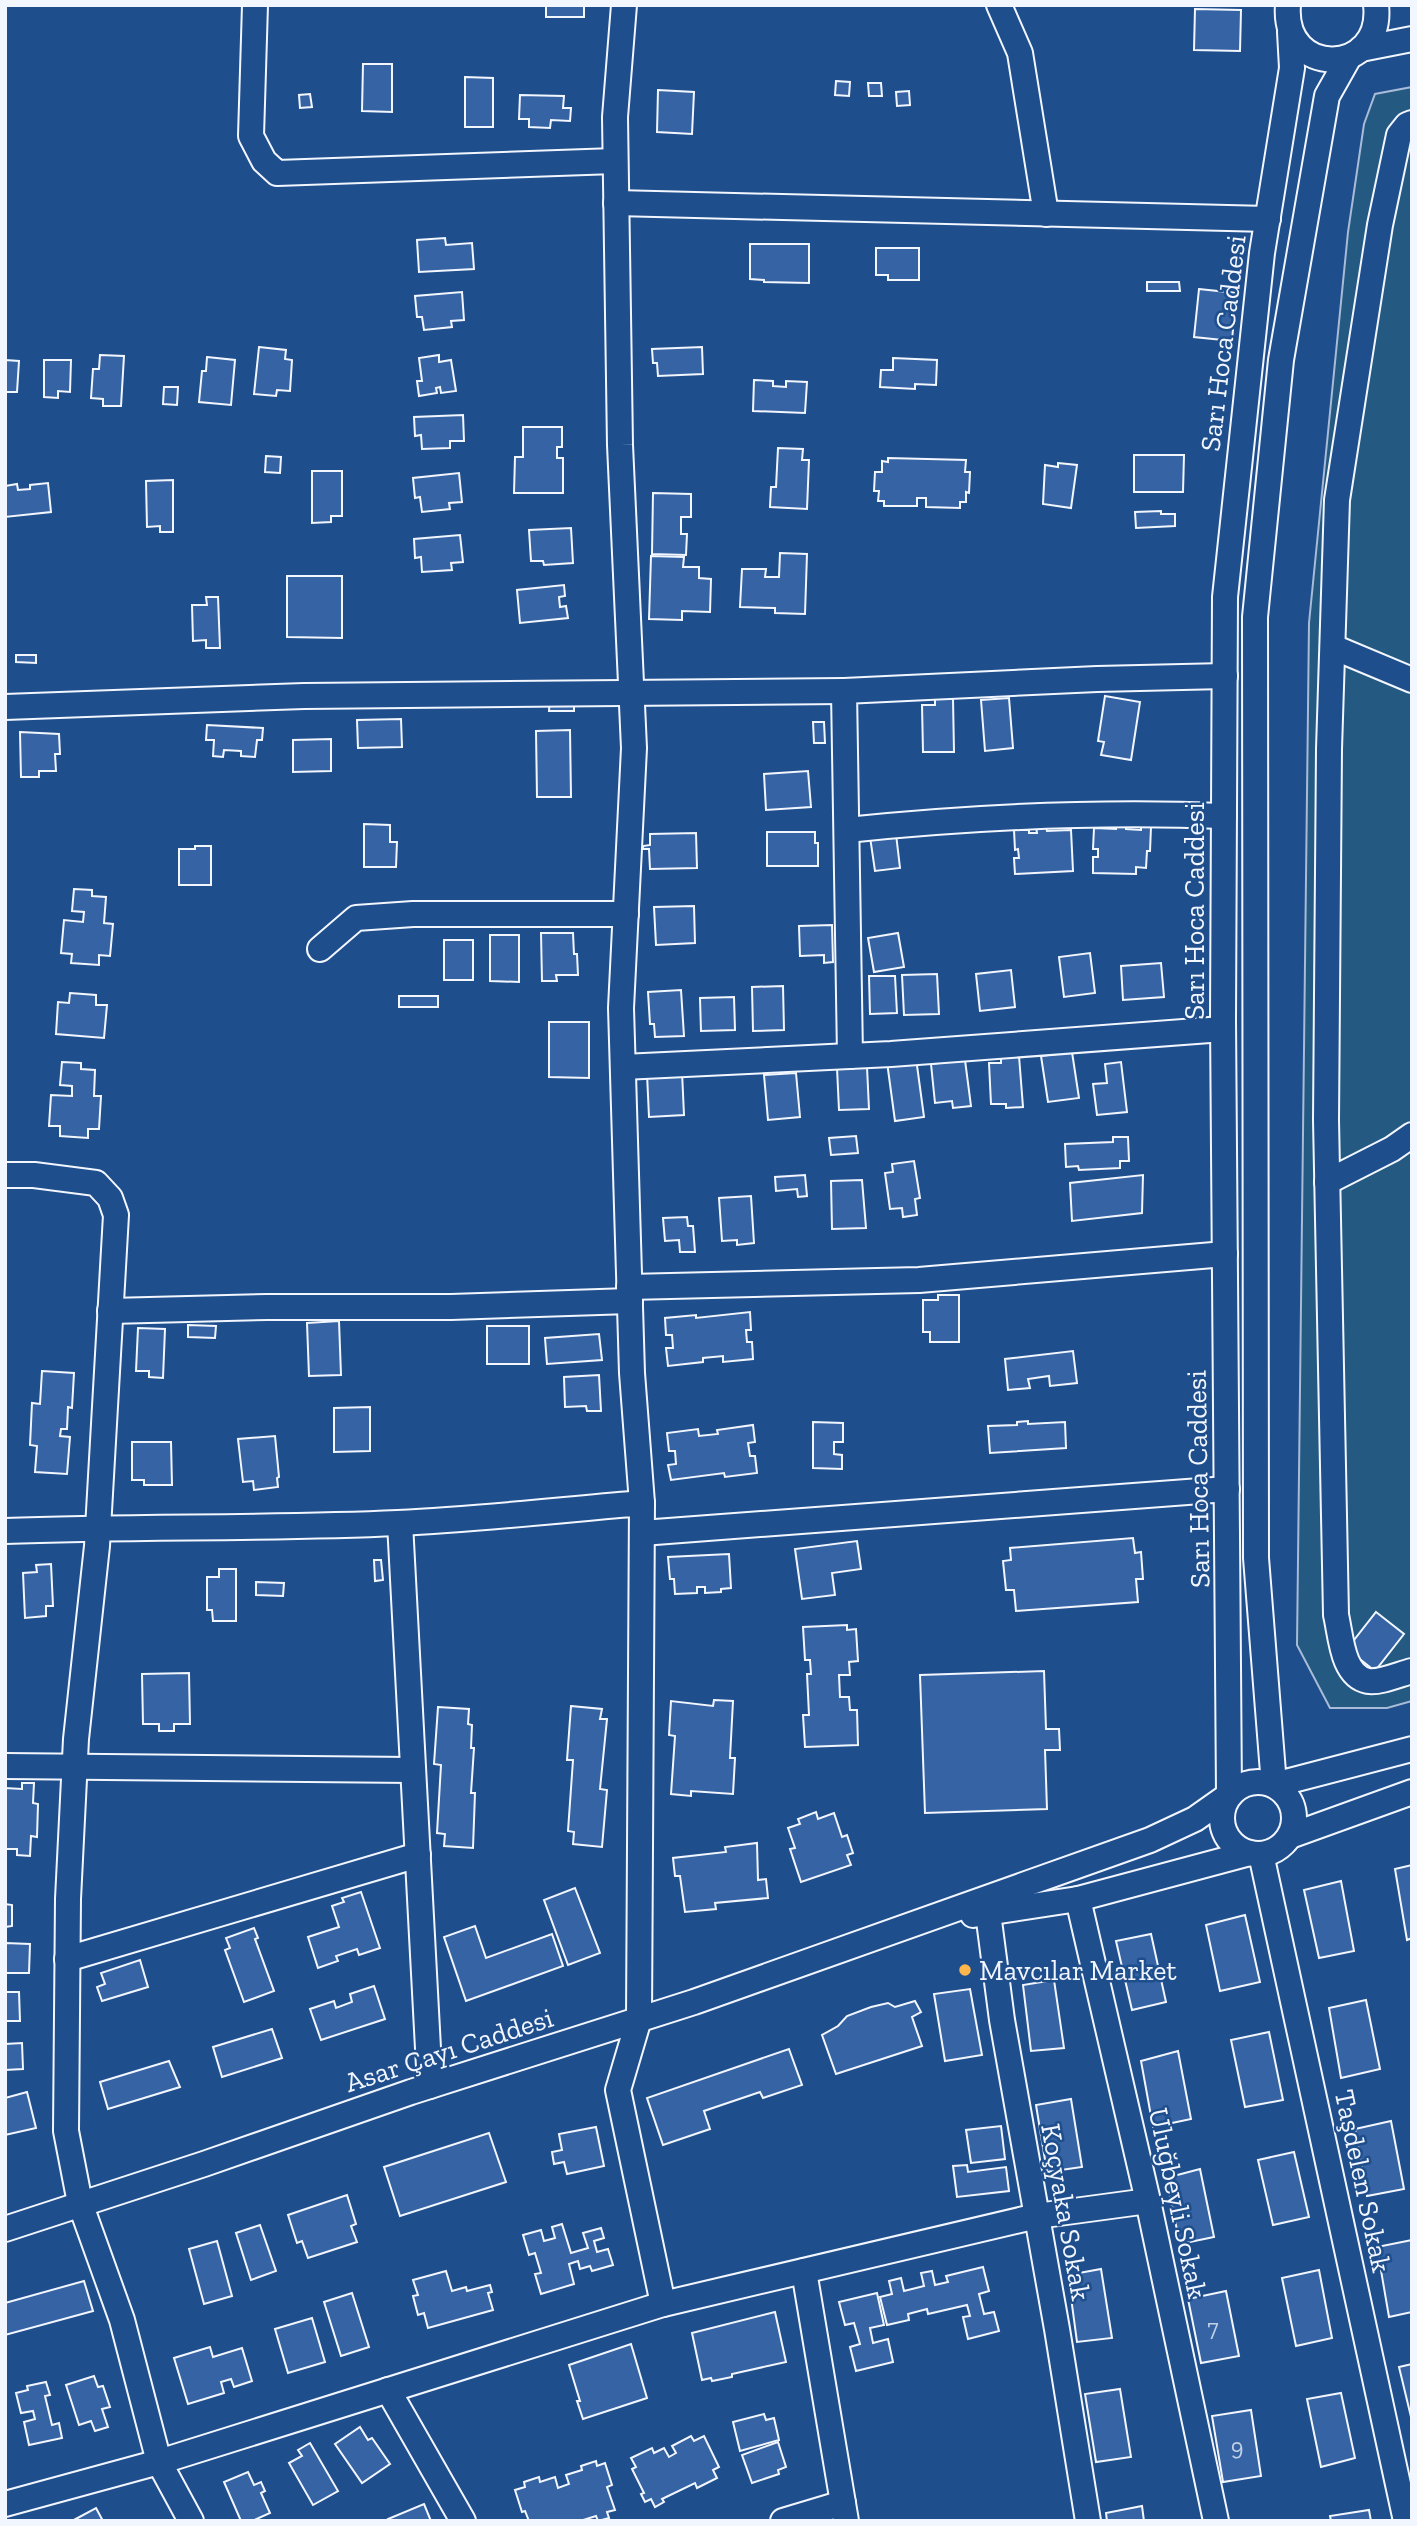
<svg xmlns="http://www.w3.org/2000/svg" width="1417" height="2526" viewBox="0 0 1417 2526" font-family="'Zilla Slab',serif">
<rect width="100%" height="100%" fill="#1f4e8c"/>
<path fill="#245a82" stroke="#a8bbd7" stroke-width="2" d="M1412,87V1701L1387,1708H1330L1297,1645L1309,623L1348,232L1364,124L1375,94Z"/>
<g fill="#3563a3" stroke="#f2f6ff" stroke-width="2">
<rect x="546" y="5" width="38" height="12"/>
<path d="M1195,9L1241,10L1240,51L1194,50Z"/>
<path d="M363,64H392V112L362,111Z"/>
<path d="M465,77L493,78V127H465Z"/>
<path d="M836,81L850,82L849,96L835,95Z"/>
<path d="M868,83H881L882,96H869Z"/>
<path d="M658,90L694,92L692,134L657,132Z"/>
<path d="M909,91L910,105L897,106L896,92Z"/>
<path d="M310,94L312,107L300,108L299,95Z"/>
<path d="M520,95L564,96L563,108H571L570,121L551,120L550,128L529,127V119H519Z"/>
<path d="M445,238L446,245L472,243L474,269L419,272L417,240Z"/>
<path d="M750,244H809V283L764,282V280L750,279Z"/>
<path d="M876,248H919V280H888V275H876Z"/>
<path d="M1147,282H1179L1180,291H1147Z"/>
<path d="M1199,289L1236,293L1232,341L1194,337Z"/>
<path d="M462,292L464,320L451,321L452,327L424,330L422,317H417L415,296Z"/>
<path d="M259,347L286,350L285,359L292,360L290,391L277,390L276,396L254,394Z"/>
<path d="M702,347L703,374L658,376L657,363H653L652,349Z"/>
<path d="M100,355L124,356L121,406H103V399L91,398L93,369H99Z"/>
<path d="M439,355V362L451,360L456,391L441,393L440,387L436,388L437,393L419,396L417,381H422L419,358Z"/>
<path d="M207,357L235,360L231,405L199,402L202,371H206Z"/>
<path d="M893,358L937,360L936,385L915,384V389L880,387L881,370H893Z"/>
<path d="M5,360L19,361L17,392H5Z"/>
<path d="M44,360H71L70,392L58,391V398L44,397Z"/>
<path d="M754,380L773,381V386L786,387V381L807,382L805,413L753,411Z"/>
<path d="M164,387H178L177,405L163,404Z"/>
<path d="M463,415L464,441H450V448L422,449L421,435L415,436L414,417Z"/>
<path d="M523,427H562V447H557V458H563V493H514L515,457H523Z"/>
<path d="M778,448L803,449L802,460H809L807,509L770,507L771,487H776Z"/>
<path d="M1134,455H1184L1183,492H1134Z"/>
<path d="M266,456L281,457L280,473L265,472Z"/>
<path d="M888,458L966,460L965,472H970L969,493L966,492V502H960V508L926,507V498H917V506H884V501H878L879,491H874L875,472H882V461L888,462Z"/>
<path d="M1058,463L1077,465L1071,508L1043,504L1045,465L1058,467Z"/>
<path d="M312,471H342V516H331V522L312,523Z"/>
<path d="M459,473L462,502L449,503L450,509L422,512L420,497L415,498L413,478Z"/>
<path d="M173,480V532H160V526L147,527L146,481Z"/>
<path d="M48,483L51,512L5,517V486L17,484L18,490L30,489V485Z"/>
<path d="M653,493L691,494V517H681V534H687L686,555L652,554Z"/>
<path d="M1161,511V514H1175V526L1136,528L1135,512Z"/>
<path d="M571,528L573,563L544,565L543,561H531L529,530Z"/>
<path d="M460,535L463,562L451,563L452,570L422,572L421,557L415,558L414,539Z"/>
<path d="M780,553L807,554L805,614L775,613V608L740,607L742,569H766L765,577H779Z"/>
<path d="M651,556L684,557L683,567H699V578L711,579L710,612L682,611V620L649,619Z"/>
<path d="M287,576H342V638L287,637Z"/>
<path d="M564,585L565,596L559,597L560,607L566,606L568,618L520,623L517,590Z"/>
<path d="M206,597H218L220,648H206V640L193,641L192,605H207Z"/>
<path d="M16,655H36V663L16,662Z"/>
<path d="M550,696L574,697V711H549Z"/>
<path d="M1105,696L1140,702L1131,760L1101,755L1104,742L1098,741Z"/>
<path d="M1009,698L1013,748L985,751L981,700Z"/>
<path d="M935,699H953L954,752H923L922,705H935Z"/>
<path d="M401,719L402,747L358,748L357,720Z"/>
<path d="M813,722H824L825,743H814Z"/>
<path d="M207,725L263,728L262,740H257L255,757L241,756V751L224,750L223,757L213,756L214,740H206Z"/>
<path d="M570,730L571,797H537L536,731Z"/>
<path d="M20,732L59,734L60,754H55L56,771H39V777H21Z"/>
<path d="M331,739V771L293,772V740Z"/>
<path d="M808,771L811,807L766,810L764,774Z"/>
<path d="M1116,823L1126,824V829L1141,830V826L1151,827L1150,851H1147L1146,868L1136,867V874L1093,873V857H1098V849H1093L1094,828L1116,829Z"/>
<path d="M364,824L390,825V842H397L396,867H364Z"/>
<path d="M1036,827H1046L1047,831L1071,830L1073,871L1015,874L1014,858H1019L1018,849L1015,850L1014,830H1029V833H1037Z"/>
<path d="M767,832H815V843H818V866H767Z"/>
<path d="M696,833L697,868L650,869L649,849H643V846L650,845V834Z"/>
<path d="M896,834L900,868L875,871L870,837Z"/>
<path d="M195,846H211V885H179V849H195Z"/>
<path d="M74,889L92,890V896L106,897L104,923L113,924L110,956L99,955V965L71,963L72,954L61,953L64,920L83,922L84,912L72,911Z"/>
<path d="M694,906L695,943L656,945L654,907Z"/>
<path d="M832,925L833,962L824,963V955L800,956L799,926Z"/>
<path d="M541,933H573L574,954H577L578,975H556L557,981H542Z"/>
<path d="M898,933L904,967L874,972L868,938Z"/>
<path d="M490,935H519V982L490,981Z"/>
<rect x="444" y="940" width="29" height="40"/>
<path d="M1090,953L1095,993L1064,997L1059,957Z"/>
<path d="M1161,963L1164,997L1123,1000L1121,966Z"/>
<path d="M1011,970L1015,1007L980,1011L976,974Z"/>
<path d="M937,974L939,1014L904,1015L902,975Z"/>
<path d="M869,976H895L897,1013L870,1014Z"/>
<path d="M783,986L784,1030L753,1031L752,987Z"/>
<path d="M681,990L684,1036L655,1037L654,1024H650L648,992Z"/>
<path d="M70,993L96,995V1005H107L104,1038L56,1034L58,1002L69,1003Z"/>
<rect x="399" y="996" width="39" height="11"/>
<path d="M734,997L735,1030L701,1031L700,998Z"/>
<path d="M549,1022H589V1078L549,1077Z"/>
<path d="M1072,1052L1079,1098L1048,1102L1041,1056Z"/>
<path d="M1019,1056L1023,1107L1006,1108V1104H991L989,1063H1001V1057Z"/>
<path d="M916,1058L924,1117L895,1121L887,1062Z"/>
<path d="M965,1060L971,1106L953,1108L952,1101L935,1103L931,1064Z"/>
<path d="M62,1062L81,1063V1069L95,1070L94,1096H101L99,1129H88V1138L60,1136V1126H49L51,1095L72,1096V1086L60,1085Z"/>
<path d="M1121,1062L1127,1112L1097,1115L1093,1084L1107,1083L1105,1064Z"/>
<path d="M867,1067L869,1109L839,1110L837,1068Z"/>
<path d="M682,1072L684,1115L649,1117L647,1074Z"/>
<path d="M796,1073L800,1117L768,1120L764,1075Z"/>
<path d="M856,1136L858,1153L831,1155L829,1138Z"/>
<path d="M1113,1137H1128L1129,1161H1120V1168L1079,1170L1078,1166L1066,1167L1065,1144L1113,1142Z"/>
<path d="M914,1161L920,1198L915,1199L917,1215L903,1217L902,1208L890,1209L885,1173L893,1172L892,1164Z"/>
<path d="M805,1175L807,1196L798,1197L797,1189L776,1191L775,1177Z"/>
<path d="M1143,1175L1142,1213L1072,1221L1070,1183Z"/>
<path d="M862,1180L866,1228L832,1229L831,1181Z"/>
<path d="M751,1196L754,1243L737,1245V1240L722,1241L719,1198Z"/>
<path d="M687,1217L688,1226H693L695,1252H680L679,1240L665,1241L663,1218Z"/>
<path d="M938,1295H959V1342H930V1332H923V1300H938Z"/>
<path d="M750,1312L751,1330H746L747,1342H752L753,1359L723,1362V1356L703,1358V1362L668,1366L666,1348H673L672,1335H666L665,1318L696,1315V1318Z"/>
<path d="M339,1321L341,1375L309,1376L307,1323Z"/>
<path d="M188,1325L216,1326L215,1338L188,1337Z"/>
<rect x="487" y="1326" width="42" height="38"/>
<path d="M138,1328L165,1329L163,1378L149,1377V1371H136Z"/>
<path d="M599,1334L602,1360L547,1364L545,1338Z"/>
<path d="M1073,1351L1077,1383L1050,1386L1049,1376L1028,1379L1030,1388L1008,1390L1005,1359Z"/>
<path d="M42,1371L74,1373L72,1408L68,1407L67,1429H61L60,1436L70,1437L67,1474L35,1472L37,1446L30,1445L32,1403L40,1404Z"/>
<path d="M599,1375L601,1411H587L586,1406L565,1407L564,1377Z"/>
<path d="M370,1407V1451L334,1452V1408Z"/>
<path d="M1028,1421V1424L1065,1422L1066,1448L990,1453L988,1426L1017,1425V1422Z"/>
<path d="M813,1422L843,1423V1442H834V1454L842,1455V1469L813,1468Z"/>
<path d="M753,1425L755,1442L748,1443L750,1456H755L757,1473L725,1477L724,1473L671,1480L668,1465L676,1464L675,1451H669L667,1433L698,1429L699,1436L718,1434L717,1430Z"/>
<path d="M275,1436L279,1477L277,1478L278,1487L254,1490L253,1481L243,1482L238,1439Z"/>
<path d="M132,1442H171L172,1485H144V1480H132Z"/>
<path d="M1133,1538L1135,1553L1141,1552L1143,1579H1136L1138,1602L1016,1611L1014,1590H1006L1003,1561L1011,1560L1010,1548Z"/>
<path d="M857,1541L861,1569L832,1573L835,1595L802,1599L795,1549Z"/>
<path d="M729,1554L731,1588L721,1589V1592L705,1593V1587H697V1593L675,1594L674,1579H670L668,1557Z"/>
<path d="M374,1560H381L383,1580L375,1581Z"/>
<path d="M51,1564L53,1606H46V1616L25,1618L23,1573L37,1572L36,1565Z"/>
<path d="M219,1569H236V1621H213L212,1610H207V1577H219Z"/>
<path d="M256,1582L284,1583L283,1596L256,1595Z"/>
<path d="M1376,1612L1404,1634L1375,1671L1347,1649Z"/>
<path d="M847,1625V1630L856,1629L858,1661L849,1662L850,1675H839L840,1697H849L850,1710H857L858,1745L805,1747L803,1715H809L807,1674H811L810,1660H805L803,1627Z"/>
<path d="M1044,1671L1046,1729H1059L1060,1750H1045L1047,1809L925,1813L920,1675Z"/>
<path d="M189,1673L190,1724H174V1731H159V1724H143L142,1674Z"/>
<path d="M714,1700L733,1701L730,1758H735L733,1794L691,1791V1796L671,1794L675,1736L669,1735L671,1701L713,1706Z"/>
<path d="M571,1706L602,1709L600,1719H607L600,1789L607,1790L602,1847L573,1844L574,1832L568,1831L573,1760H567Z"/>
<path d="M438,1707L469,1709L468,1724L472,1725L471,1748H474L471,1793H475L473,1848L444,1846L445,1834L437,1833L441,1765L434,1764Z"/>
<path d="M22,1783H34L33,1803L38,1804L37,1837L31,1836L30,1856L17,1855V1849H5V1788L22,1789Z"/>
<path d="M816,1812L818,1819L834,1813L842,1837L847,1835L853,1853L847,1855L851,1865L801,1882L790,1849L795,1848L788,1828L800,1824L798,1819Z"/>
<path d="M757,1843L758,1880L766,1879L768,1898L715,1903L716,1909L685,1912L680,1876H675L673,1858L726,1852L725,1847Z"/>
<path d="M1412,1865V1938L1407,1940L1395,1869Z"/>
<path d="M1341,1881L1354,1951L1319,1958L1304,1890Z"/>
<path d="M575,1888L600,1953L568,1965L544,1900Z"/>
<path d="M361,1892L380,1948L359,1955L357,1949L336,1956L338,1961L318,1968L308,1937L339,1927L332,1906L344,1902L342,1898Z"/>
<path d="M5,1904L12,1905V1926L5,1927Z"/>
<path d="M1245,1915L1260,1982L1220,1991L1206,1925Z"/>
<path d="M475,1926L486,1958L552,1934L563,1966L466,2001L444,1937Z"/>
<path d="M254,1928L258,1938L255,1939L274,1991L244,2002L225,1950L230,1948L226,1938Z"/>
<path d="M1151,1934L1166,2002L1132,2010L1116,1941Z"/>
<path d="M5,1943L30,1944L29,1973H5Z"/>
<path d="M140,1960L148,1987L102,2001L97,1987L105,1984L101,1973Z"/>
<path d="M1054,1980L1064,2048L1031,2051L1023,1985Z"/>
<path d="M374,1986L385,2019L321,2040L310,2009L334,2001L336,2008L352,2002L350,1994Z"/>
<path d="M970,1989L982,2055L945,2061L934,1994Z"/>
<path d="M5,1992H19L20,2021H5Z"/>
<path d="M1366,2000L1380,2069L1341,2078L1329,2008Z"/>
<path d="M915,2001L921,2012L912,2017L922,2046L836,2074L822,2035L838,2026L847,2016L871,2007L888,2003L895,2007Z"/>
<path d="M272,2029L282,2058L222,2077L213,2047Z"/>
<path d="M1269,2032L1283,2100L1245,2107L1231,2040Z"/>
<path d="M22,2043L23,2069L5,2070V2044Z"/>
<path d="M789,2049L802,2085L763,2098L760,2092L704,2111L710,2129L663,2145L647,2098Z"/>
<path d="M1178,2051L1191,2119L1153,2127L1141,2061Z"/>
<path d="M169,2061L180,2087L108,2109L100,2082Z"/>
<path d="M27,2092L36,2128L5,2135V2098Z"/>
<path d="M1071,2099L1082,2167L1047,2172L1036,2105Z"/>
<path d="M1391,2121L1404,2189L1367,2196L1355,2129Z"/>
<path d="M1001,2126L1005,2159L971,2163L966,2130Z"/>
<path d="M596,2127L604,2166L567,2174L564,2162L554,2164L552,2152L562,2150L559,2134Z"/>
<path d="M489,2133L506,2182L400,2216L384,2167Z"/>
<path d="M1294,2152L1309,2217L1273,2225L1258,2160Z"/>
<path d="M967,2165L968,2172L1006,2167L1009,2191L957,2197L953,2166Z"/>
<path d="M1200,2169L1214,2237L1180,2244L1166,2178Z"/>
<path d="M347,2195L356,2224L351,2226L357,2242L308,2258L302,2241L297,2243L288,2215Z"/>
<path d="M562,2224L571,2253L588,2248L583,2233L601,2228L604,2238L594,2241L597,2252L608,2249L613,2265L592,2271L590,2266L580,2269L578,2261L569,2264L574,2284L541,2294L535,2274L541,2273L535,2253L529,2255L523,2235L541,2230L544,2241L555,2238L552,2227Z"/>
<path d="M260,2225L276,2271L251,2280L236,2233Z"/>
<path d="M1412,2240V2312L1389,2317L1377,2247Z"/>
<path d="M217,2241L232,2296L204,2304L189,2249Z"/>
<path d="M983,2267L989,2291L979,2294L984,2314L994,2312L999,2331L968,2339L963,2317L970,2316L967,2305L928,2314L927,2309L908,2314L909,2320L887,2325L880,2297L892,2294L889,2281L901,2278L904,2291L924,2286L921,2273L932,2271L935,2285L948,2282L946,2276Z"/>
<path d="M1101,2269L1112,2338L1077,2342L1068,2275Z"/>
<path d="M1319,2270L1332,2338L1296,2346L1282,2278Z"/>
<path d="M446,2271L452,2291L466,2287L467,2291L490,2285L492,2292L488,2293L493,2310L428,2328L424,2313L418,2315L413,2296L418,2295L413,2280Z"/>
<path d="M84,2281L93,2311L5,2335V2303Z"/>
<path d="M1226,2291L1239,2356L1201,2363L1188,2299Z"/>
<path d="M352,2293L369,2347L341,2356L324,2302Z"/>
<path d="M877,2293L884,2325L870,2328L873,2343L888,2339L893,2362L856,2371L850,2347L860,2344L854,2323L845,2325L839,2302Z"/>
<path d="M775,2312L786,2362L732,2374V2377L712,2381L711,2378L702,2380L692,2333Z"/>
<path d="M312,2318L325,2362L288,2373L275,2329Z"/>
<path d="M631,2344L647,2398L583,2419L577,2401H580L569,2365Z"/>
<path d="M210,2347L213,2357L242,2348L252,2381L234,2387L231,2379L221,2382L224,2393L188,2404L174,2358Z"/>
<path d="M1412,2364V2421L1399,2367Z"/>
<path d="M94,2376L98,2387L103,2386L110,2407L102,2409L108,2427L95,2431L91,2421L79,2425L66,2385Z"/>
<path d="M46,2382L50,2395L45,2396L52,2425L59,2423L62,2438L29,2445L24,2422L35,2419L33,2411L21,2413L16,2393L28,2390L27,2386Z"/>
<path d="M1120,2389L1131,2457L1096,2462L1085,2394Z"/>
<path d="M1341,2393L1355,2458L1321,2467L1307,2399Z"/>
<path d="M1251,2410L1261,2476L1223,2482L1212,2416Z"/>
<path d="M764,2414L766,2420L774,2418L779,2440L740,2451L733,2422Z"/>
<path d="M360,2427L368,2440L372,2438L390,2464L362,2483L335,2444Z"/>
<path d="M691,2436L694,2441L704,2436L719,2467L713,2470L717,2478L697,2488L695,2483L662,2499L664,2502L655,2507L651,2499L645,2502L641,2494L644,2493L632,2469L636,2467L631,2458L652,2448L654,2453L664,2448L669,2457L676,2453L672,2446Z"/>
<path d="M778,2442L786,2467L778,2470L779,2474L752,2483L742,2455Z"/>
<path d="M310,2443L338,2491L313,2505L289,2463L302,2456L298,2450Z"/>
<path d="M596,2461L597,2466L605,2463L612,2485L607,2487L615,2510L607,2512L609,2518L598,2521L596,2516L580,2521H529L525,2511L522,2512L515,2490L525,2487L524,2482L539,2477L540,2482L555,2477L558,2488L569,2484L566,2475L582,2470L581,2466Z"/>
<path d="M248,2472L254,2485L261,2482L265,2491L261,2493L270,2513L252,2521H241L224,2482Z"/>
<path d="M424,2504L431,2521H389L388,2519Z"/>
<path d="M1142,2506L1144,2521H1107L1106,2513Z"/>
<path d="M96,2508L103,2521H72Z"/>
<path d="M1369,2510L1371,2521H1331L1330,2516Z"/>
</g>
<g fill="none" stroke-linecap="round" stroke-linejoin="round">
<g stroke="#f2f6ff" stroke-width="28">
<g id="minor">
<path d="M255,5L251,136L264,161L277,173L615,161"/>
<path d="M624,5L615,117L620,445L634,748L621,1008L632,1373L642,1503"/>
<path d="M999,5L1020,53L1046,214"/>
<path d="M1288,5C1282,79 1384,76 1376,5"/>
<path d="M1361,49L1412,39"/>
<path d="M1349,57L1327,96L1281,360L1255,617L1256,1558L1274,1785L1412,1749"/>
<path d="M1412,123L1407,125L1399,135L1380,225L1337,500L1329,749L1326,1120L1336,1615C1341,1636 1342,1676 1368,1681C1380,1683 1400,1674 1412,1671"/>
<path d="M616,203L1268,219"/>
<path d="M1333,647L1412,680"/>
<path d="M5,707L304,696L844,691"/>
<path d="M847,830C972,817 1098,811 1224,816"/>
<path d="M320,949L356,918L413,914H626"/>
<path d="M850,1056L844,691L1097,679L1225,676"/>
<path d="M623,1067L891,1054L1223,1029"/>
<path d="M5,1175H34L96,1183L110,1198L116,1215L97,1546L76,1739L68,1899L66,2131L80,2203L122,2320L159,2462L191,2521"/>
<path d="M1327,1182L1392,1149L1412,1135"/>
<path d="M629,1287L919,1280L1225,1254"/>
<path d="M110,1311L267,1307H451L630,1301"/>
<path d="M400,1523L430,2086"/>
<path d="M5,1531C136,1526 267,1529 398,1523C480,1519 561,1510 642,1503L639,2019L618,2090L663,2304"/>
<path d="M642,1533L1227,1489"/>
<path d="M5,1766L413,1770"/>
<circle cx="1258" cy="1818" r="36"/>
<path d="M1290,1836L1412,1792"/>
<path d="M1261,1854L1406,2521"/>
<path d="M1078,1899L1148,2201L1216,2521"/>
<path d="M988,1913L1002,2020L1057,2329L1088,2521"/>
<path d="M973,1915L1078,1899L1250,1853"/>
<path d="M67,1959L418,1855"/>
<path d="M5,2229L204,2164L411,2092L694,2002L1150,1840L1195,1819L1229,1795L1223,1020L1225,597L1262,253L1292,68L1290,32"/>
<path d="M804,2271L846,2521"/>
<path d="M388,2390L463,2521"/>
<path d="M5,2504L159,2462L663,2304L1037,2216L1148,2201"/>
<path d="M783,2521L843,2503"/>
</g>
</g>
<use href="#minor" stroke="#1f4e8c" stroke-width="24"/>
</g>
<circle fill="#ffb74d" stroke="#1f4e8c" stroke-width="2.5" cx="965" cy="1970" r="7"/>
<g text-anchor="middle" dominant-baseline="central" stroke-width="5" stroke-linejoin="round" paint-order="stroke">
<g font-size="24" fill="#c3d1e8">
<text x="1213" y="2327">7</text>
<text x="1237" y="2446">9</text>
</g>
<g font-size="28" fill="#f2f6ff" stroke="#1f4e8c">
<text transform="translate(1223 343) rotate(-83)">Sarı Hoca Caddesi</text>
<text transform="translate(1194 911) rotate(-90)">Sarı Hoca Caddesi</text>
<text transform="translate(1198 1479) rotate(-91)">Sarı Hoca Caddesi</text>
<text transform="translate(449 2050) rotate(-18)">Asar Çayı Caddesi</text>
<text transform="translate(1363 2181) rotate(78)">Taşdelen Sokak</text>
<text transform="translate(1178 2203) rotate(78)">Uluğbeyli Sokak</text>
<text transform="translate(1066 2212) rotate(80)">Koçyaka Sokak</text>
</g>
<g font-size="28" fill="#f2f6ff" stroke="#1f4e8c" text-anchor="start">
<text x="979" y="1970">Mavcılar Market</text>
</g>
</g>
<rect width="1417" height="2526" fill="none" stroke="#f2f6ff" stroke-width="14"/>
</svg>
